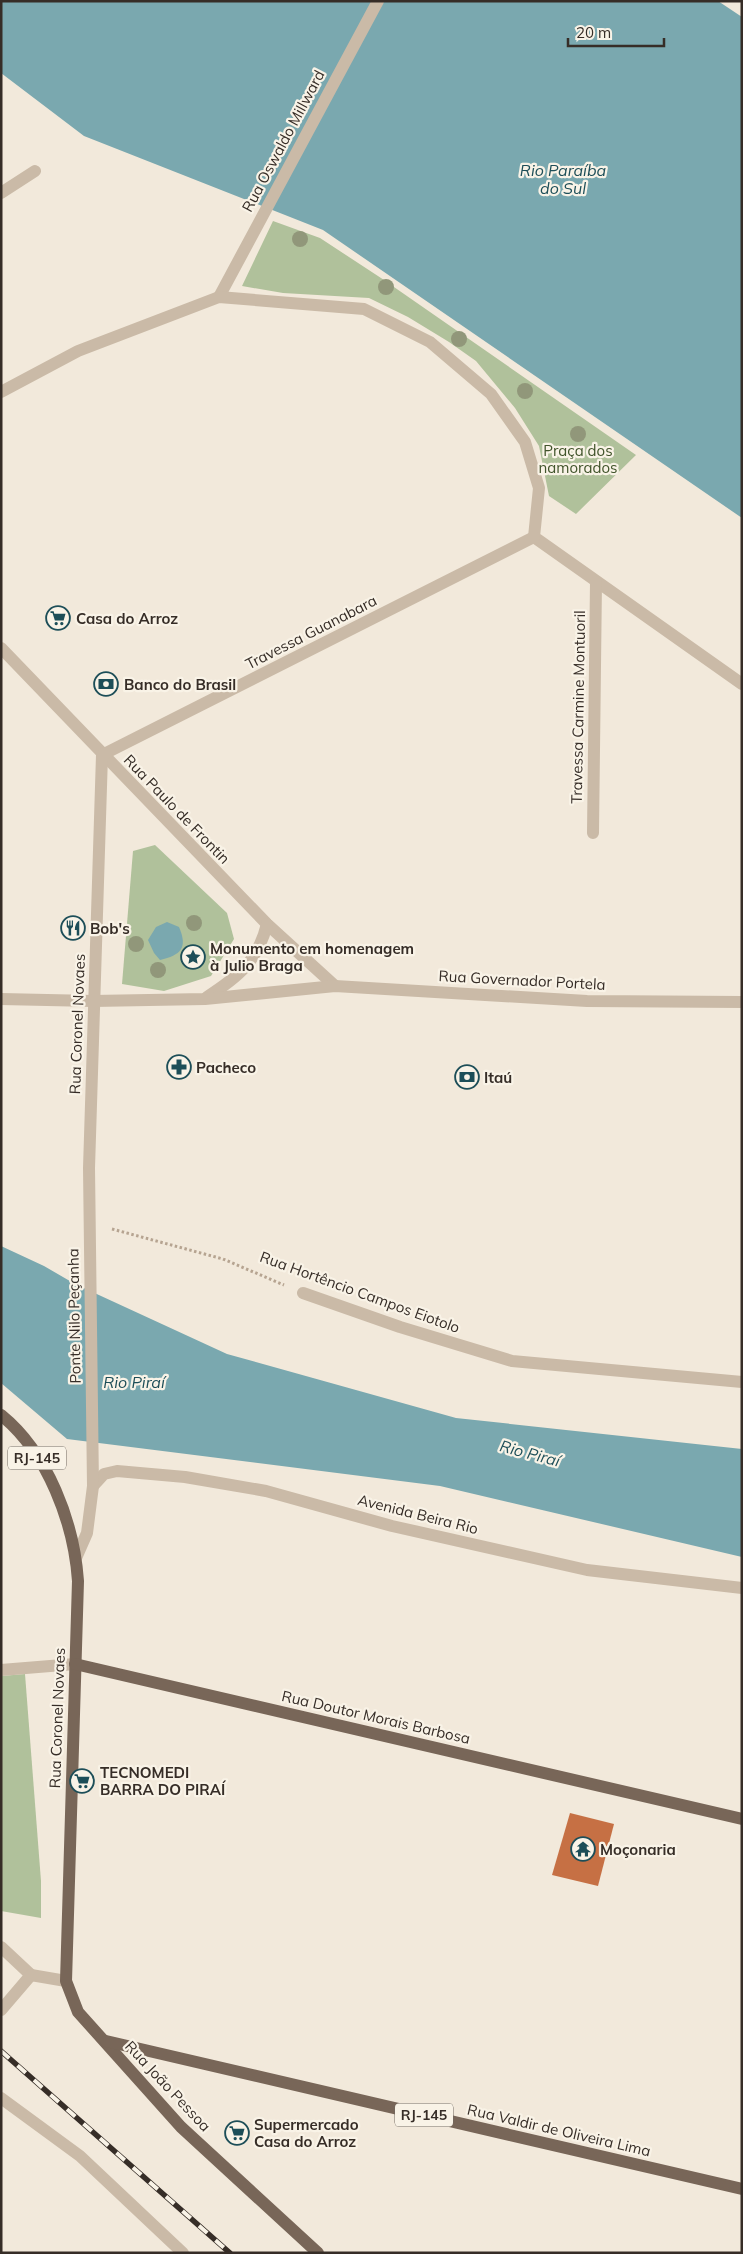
<svg xmlns="http://www.w3.org/2000/svg" width="743" height="2254" viewBox="0 0 743 2254" font-family="Mulish,sans-serif">
<rect width="100%" height="100%" fill="#f2e9db"/>
<g fill="#b0c19b">
<path d="M273,221L320,238L381,278L636,455L576,514L549,496L539,446L515,408L476,361L449,342L408,317L369,298L283,293L242,286Z"/>
<path d="M155,845L227,913L234,939L211,976L164,991L122,984L133,851Z"/>
<path d="M25,1674L41,1881V1918L1,1911V1676Z"/>
</g>
<g fill="#7aa8af">
<path d="M1,1H718L742,17V518L323,230L84,136L1,73Z"/>
<path d="M167,922L179,927C188,948 181,955 160,960L154,953L148,940L156,927Z"/>
<path d="M1,1246L44,1266L75,1284L227,1354L456,1418L742,1449V1557L440,1486L67,1439L1,1383Z"/>
</g>
<path fill="#c67044" d="M570,1813L614,1824L598,1886L552,1875Z"/>
<g fill="none" stroke-linecap="round" stroke-linejoin="round">
<path stroke="#b6a491" stroke-width="3" stroke-dasharray="2.5 2.5" stroke-linecap="butt" d="M112,1229L223,1259L284,1285"/>
<g stroke="#cabaa7" stroke-width="12">
<path d="M1,193L35,171"/>
<path d="M219,297L378,1"/>
<path d="M1,392L78,351L219,297L364,309L430,342L491,394L525,442L539,488L534,537L742,684"/>
<path d="M1,648L267,924L335,986"/>
<path d="M593,833L596,582"/>
<path d="M207,997C238,977 258,961 267,924"/>
<path d="M1,999L93,1001L205,999L335,986L587,1001L742,1002"/>
<path d="M303,1293L400,1327L512,1361L742,1382"/>
<path d="M93,1486L104,1474L117,1471L185,1477L266,1491L392,1526L587,1570L742,1588"/>
<path d="M76,1558L87,1533L93,1486L89,1168L102,755L534,537"/>
<path d="M1,1670L75,1664"/>
<path d="M1,1947L31,1975"/>
<path d="M1,2010L31,1975L66,1981"/>
<path d="M1,2098L80,2156L183,2253"/>
</g>
<g stroke="#786658" stroke-width="12">
<path d="M1,1415C48,1453 74,1523 78,1581L66,1981L78,2012L181,2127L318,2253"/>
<path d="M75,1664L742,1819"/>
<path d="M106,2041L742,2189"/>
</g>
<g stroke="#362d27" stroke-width="5.5">
<path id="rail" d="M1,2051L230,2253"/>
</g>
<use href="#rail" stroke="#f9f3e7" stroke-width="4" stroke-dasharray="11" stroke-linecap="butt"/>
</g>
<g fill="#91977a">
<circle cx="300" cy="239" r="8"/>
<circle cx="386" cy="287" r="8"/>
<circle cx="459" cy="339" r="8"/>
<circle cx="525" cy="391" r="8"/>
<circle cx="578" cy="434" r="8"/>
<circle cx="194" cy="923" r="8"/>
<circle cx="136" cy="944" r="8"/>
<circle cx="158" cy="970" r="8"/>
</g>
<defs>
<g id="supermarket-ring" transform="scale(1.25)"><circle r="9.5" fill="#f9f3e7" stroke="#1d4e58" stroke-width="1.5"/><path d="M-6-5.5h2.5l.6 2H6L4.5 2H-2.5L-4.4-4H-6ZM-1.5 3.2a1.3 1.3 0 1 0 .1 0ZM3 3.2a1.3 1.3 0 1 0 .1 0Z" fill="#1d4e58"/></g>
<g id="bank-ring" transform="scale(1.25)"><circle r="9.5" fill="#f9f3e7" stroke="#1d4e58" stroke-width="1.5"/><path d="M-6-4H6V4H-6ZM0-2.3a2.3 2.3 0 1 0 0 4.6a2.3 2.3 0 1 0 0-4.6Z" fill="#1d4e58"/></g>
<g id="restaurant-ring" transform="scale(1.25)"><circle r="9.5" fill="#f9f3e7" stroke="#1d4e58" stroke-width="1.5"/><path d="M-5-6h1v4h1v-4h1v4h1v-4h1v5L-1.5 .5V6h-2V.5L-5-1ZM5-6V6H3V1.5H1.5Q1.5-4 5-6Z" fill="#1d4e58"/></g>
<g id="sight-ring" transform="scale(1.25)"><circle r="9.5" fill="#f9f3e7" stroke="#1d4e58" stroke-width="1.5"/><path d="M0-6L1.8-2.2L6-1.7L2.9 1.2L3.7 5.4L0 3.3L-3.7 5.4L-2.9 1.2L-6-1.7L-1.8-2.2Z" fill="#1d4e58"/></g>
<g id="pharmacy-ring" transform="scale(1.25)"><circle r="9.5" fill="#f9f3e7" stroke="#1d4e58" stroke-width="1.5"/><path d="M-2-6h4v4h4v4h-4v4h-4v-4h-4v-4h4Z" fill="#1d4e58"/></g>
<g id="temple-ring" transform="scale(1.25)"><circle r="9.5" fill="#f9f3e7" stroke="#1d4e58" stroke-width="1.5"/><path d="M0-6L5-2H3V0L6.5 2.5H4V6H1.5V3h-3V6H-4V2.5H-6.5L-3 0V-2H-5Z" fill="#1d4e58"/></g>
</defs>
<g fill-rule="evenodd">
<use href="#supermarket-ring" x="58" y="618"/>
<use href="#bank-ring" x="106" y="684"/>
<use href="#restaurant-ring" x="73" y="928"/>
<use href="#sight-ring" x="193" y="957"/>
<use href="#pharmacy-ring" x="179" y="1067"/>
<use href="#bank-ring" x="467" y="1077"/>
<use href="#supermarket-ring" x="82" y="1781"/>
<use href="#temple-ring" x="583" y="1849"/>
<use href="#supermarket-ring" x="237" y="2133"/>
</g>
<g text-anchor="middle" dominant-baseline="central" stroke-width="4.5" stroke-linejoin="round" paint-order="stroke">
<g fill="#f9f3e7" stroke="#706861" stroke-width="1">
<rect x="8" y="1446.5" width="58" height="23" rx="4"/>
<rect x="395" y="2103.5" width="58" height="23" rx="4"/>
</g>
<g font-size="14" font-weight="bold" fill="#362d27">
<text x="37" y="1458">RJ-145</text>
<text x="424" y="2115">RJ-145</text>
</g>
<g font-size="15" fill="#362d27" stroke="#f9f3e7">
<text transform="translate(283 141) rotate(-62)">Rua Oswaldo MiIlward</text>
<text transform="translate(311 632) rotate(-27)">Travessa Guanabara</text>
<text transform="translate(578 707) rotate(-89)">Travessa Carmine Montuoril</text>
<text transform="translate(177 809) rotate(46)">Rua Paulo de Frontin</text>
<text transform="translate(522 980) rotate(3)">Rua Governador Portela</text>
<text transform="translate(77 1024) rotate(-88)">Rua Coronel Novaes</text>
<text transform="translate(360 1292) rotate(20)">Rua Hortêncio Campos Eiotolo</text>
<text transform="translate(74 1316) rotate(-91)">Ponte Nilo Peçanha</text>
<text transform="translate(418 1514) rotate(14)">Avenida Beira Rio</text>
<text transform="translate(376 1717) rotate(13)">Rua Doutor Morais Barbosa</text>
<text transform="translate(57 1718) rotate(-88)">Rua Coronel Novaes</text>
<text transform="translate(168 2086) rotate(47)">Rua João Pessoa</text>
<text transform="translate(559 2130) rotate(13)">Rua Valdir de Oliveira Lima</text>
</g>
<g font-size="15" fill="#41542b" stroke="#f9f3e7">
<text x="578" y="450">Praça dos<tspan x="578" dy="17">namorados</tspan></text>
</g>
<g font-size="15" font-weight="bold" fill="#362d27" stroke="#f9f3e7" text-anchor="start">
<text x="76" y="618">Casa do Arroz</text>
<text x="124" y="684">Banco do Brasil</text>
<text x="90" y="928">Bob's</text>
<text x="210" y="948">Monumento em homenagem<tspan x="210" dy="17">à Julio Braga</tspan></text>
<text x="196" y="1067">Pacheco</text>
<text x="484" y="1077">Itaú</text>
<text x="100" y="1772">TECNOMEDI<tspan x="100" dy="17">BARRA DO PIRAÍ</tspan></text>
<text x="600" y="1849">Moçonaria</text>
<text x="254" y="2124">Supermercado<tspan x="254" dy="17">Casa do Arroz</tspan></text>
</g>
<g font-size="16" font-style="italic" fill="#1d4e58" stroke="#f9f3e7">
<text x="563" y="170">Rio Paraíba<tspan x="563" dy="18">do Sul</tspan></text>
<text x="134" y="1382">Rio Piraí</text>
<text transform="translate(530 1453) rotate(15)">Rio Piraí</text>
</g>
</g>
<rect width="743" height="2254" fill="none" stroke="#362d27" stroke-width="5"/>
<path d="M568 38v8h96v-8" fill="none" stroke="#362d27" stroke-width="2.5"/>
<text x="576" y="38" font-size="15" fill="#362d27" stroke="#f9f3e7" stroke-width="4" paint-order="stroke">20 m</text>
</svg>
